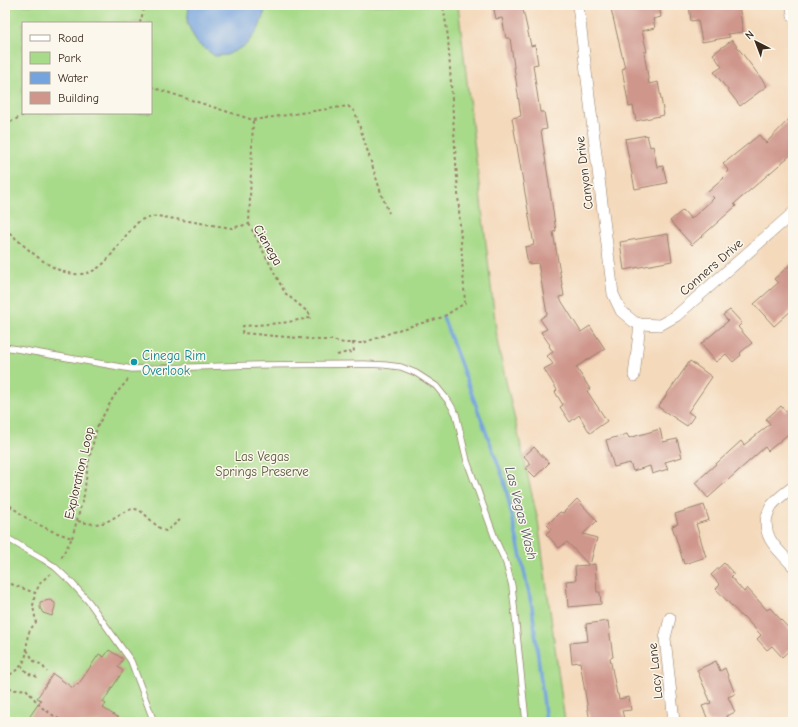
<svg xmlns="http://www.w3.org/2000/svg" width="798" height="727" viewBox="0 0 798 727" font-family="'Comic Neue',sans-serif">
<rect width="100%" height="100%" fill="#fbf7ec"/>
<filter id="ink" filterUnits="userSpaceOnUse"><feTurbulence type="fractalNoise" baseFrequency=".025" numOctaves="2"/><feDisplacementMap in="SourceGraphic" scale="8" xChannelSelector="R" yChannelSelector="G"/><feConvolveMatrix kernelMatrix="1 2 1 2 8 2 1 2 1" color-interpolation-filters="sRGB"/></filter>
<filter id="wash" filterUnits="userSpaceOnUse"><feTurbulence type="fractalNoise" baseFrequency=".012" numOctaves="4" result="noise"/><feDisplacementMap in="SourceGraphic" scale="16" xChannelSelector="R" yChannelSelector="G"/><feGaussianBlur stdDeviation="0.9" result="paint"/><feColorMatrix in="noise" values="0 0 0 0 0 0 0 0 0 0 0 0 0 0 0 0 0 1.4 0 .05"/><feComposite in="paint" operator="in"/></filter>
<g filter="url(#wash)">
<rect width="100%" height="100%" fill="#f4d9bb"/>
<path fill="#a7da89" stroke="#718254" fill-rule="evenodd" d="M5,5H458L498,346L538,521L565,722H5ZM23,23H151V113H23Z"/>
<path fill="#74a3dd" stroke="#58667e" d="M189,5H267L259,28L246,45L227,55L215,56L197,43L187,23Z"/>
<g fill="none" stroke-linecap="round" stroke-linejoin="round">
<path stroke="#74a3dd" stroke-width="3.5" d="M443,317L504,480L532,607L546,722"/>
</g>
<g id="blocks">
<g fill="#cf968c">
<path d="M493,5H522L531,46L535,45L538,64L533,65L540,112H544L547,129L541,130L556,231L553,232L564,296L559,297L581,332L590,326L605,349L576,367L590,389L587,391L607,421L590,433L579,415L570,422L560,407L563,405L555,392L557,390L544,369L553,364L547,356L553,352L549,346L550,345L541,332L547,329L540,319L547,314L538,263L528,264L525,247L534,245L512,118L521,116L510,38H506L502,18L496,19Z"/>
<path d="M629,5H659L661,17L653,19L655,28L642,31L647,52H644L649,84L658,82L664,115L636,121L633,106L629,107L622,69L625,68L611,9Z"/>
<path d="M689,5H739L743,32L728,34L730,37L702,42L698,20L691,21Z"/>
<path d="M732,40L767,86L740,106L714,72L722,67L713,54Z"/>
<path d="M793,115V153L734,204L736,206L692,245L670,221L683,210L691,219L714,198L708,192L724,178L723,177L729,171L723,164L759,135L766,143Z"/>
<path d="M647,135L650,147L653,146L657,167L663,166L667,183L635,189L625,139Z"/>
<path d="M668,234L672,261L624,270L620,242Z"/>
<path d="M793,262V309L774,326L754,304L778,283L774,279Z"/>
<path d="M730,310L742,323L738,327L752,343L740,353L741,355L733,362L726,354L716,362L701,344L728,321L723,315Z"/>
<path d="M690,361L712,377L688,412L694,416L687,426L658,407Z"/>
<path d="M793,405V430L768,451L765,447L708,498L695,483L741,441L744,445L770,424L766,419L781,406L786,412Z"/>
<path d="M660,429L663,442L677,439L682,457L665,462L668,469L652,474L650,466L633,471L630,463L614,467L606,440L627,434L629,438Z"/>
<path d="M534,447L549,463L535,477L526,468L531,464L524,456Z"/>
<path d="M577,499L597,521L583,534L597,538L590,565L595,564L597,592H600L601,604L568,607L566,581L576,580L575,566L589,565L567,542L559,548L546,534L551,529L547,525L560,512L563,513Z"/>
<path d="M704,505L709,520L696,524L706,557L684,564L672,526L678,524L675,514Z"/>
<path d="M724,563L734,574L731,577L744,592L747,588L767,610L770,608L793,633V647L782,657L772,646L767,650L757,639L761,635L744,617L743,618L716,589L720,585L711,575Z"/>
<path d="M50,600L55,603V607L52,616L43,613L40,608V602Z"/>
<path d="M608,621L613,657L610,658L617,694H618L619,699L629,697L631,710L622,711L625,722H590L580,662L572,663L570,643L588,641L586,624Z"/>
<path d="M109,650L123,659L118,667L123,671L103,702L106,704L103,708L125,722H26L41,700L37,698L53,674L73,688L76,684L78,685L99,654L104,657Z"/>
<path d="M716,661L720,671L725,668L735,694L728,697L735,712L727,716L729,722H709L702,706L711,703L697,670Z"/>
</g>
</g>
</g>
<g filter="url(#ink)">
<use href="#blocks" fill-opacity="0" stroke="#98826c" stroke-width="1"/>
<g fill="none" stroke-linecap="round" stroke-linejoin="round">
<g stroke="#98826c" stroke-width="7">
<g id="service">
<path d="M5,347L132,369L256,365L365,364L385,365L401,367L416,373L436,386L449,402L456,414L467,461L496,541L506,563L512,586L526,722"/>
<path d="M5,537L43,559L55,567L71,582L89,602L131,661L154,722"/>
</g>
</g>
<g stroke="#98826c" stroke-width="12">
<g id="minor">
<path d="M578,5L613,294L621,311L634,322L640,324L660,325L676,316L793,213"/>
<path d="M792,5L793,16"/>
<path d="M634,376L640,324"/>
<path d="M793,487C786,492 778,498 772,505C770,508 768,513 767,516C762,539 779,550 793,566"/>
<path d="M670,618L665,638L674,722"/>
</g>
</g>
<g stroke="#98826c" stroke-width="2" stroke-dasharray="3 3" stroke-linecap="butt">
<path d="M140,23L145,5"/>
<path d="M151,87L253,120L249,224"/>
<path d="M253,120L348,106L355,112L382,196L389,213"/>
<path d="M5,125L27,113"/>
<path d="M249,224L285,293L309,313L310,318L282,323L243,326L242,333L321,340H332L344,343H363L401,329L443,317L465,303L448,37L443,5"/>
<path d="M5,229C30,250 68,293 102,265C110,258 115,249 122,241C127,233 134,227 140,220L157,216L231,228L249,224"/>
<path d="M337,355L344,353L354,352L353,342"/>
<path d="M5,502L29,520L52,531L72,538L60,560"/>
<path d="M78,521C86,523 94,525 102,523C113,520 122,511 133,509C144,508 154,528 166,531L180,520"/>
<path d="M72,538L84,495L88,464L97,427L114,396L127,381L129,377"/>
<path d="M5,583L11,584L35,593L41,582L50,574"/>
<path d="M27,650L34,661L42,665L47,672"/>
<path d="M21,665L28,674L34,675L38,678"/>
<path d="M5,678C11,674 21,668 24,661C31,645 21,639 36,622L33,606L35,593"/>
<path d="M5,683L13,690L26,689L41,707L63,722"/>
</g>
<use href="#service" stroke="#fff" stroke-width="5.5"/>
<use href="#minor" stroke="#fff" stroke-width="11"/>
</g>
</g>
<circle fill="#0f9aa8" stroke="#fbf7ec" stroke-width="1.5" cx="134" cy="362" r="4"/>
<g text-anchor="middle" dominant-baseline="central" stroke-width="3" stroke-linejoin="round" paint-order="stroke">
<g font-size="13" fill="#3b2a1e" stroke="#fbf7ec">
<text transform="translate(584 173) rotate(-97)">Canyon Drive</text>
<text transform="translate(268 245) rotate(60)">Cienega</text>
<text transform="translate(711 267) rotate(-41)">Conners Drive</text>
<text transform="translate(79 473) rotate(-77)">Exploration Loop</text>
<text transform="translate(655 671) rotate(-96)">Lacy Lane</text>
</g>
<g font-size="13" fill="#0d838f" stroke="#fbf7ec" text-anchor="start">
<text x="142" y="355">Cinega Rim<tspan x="142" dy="15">Overlook</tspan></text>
</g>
<g font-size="13" fill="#565639" stroke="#fbf7ec">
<text x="262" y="456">Las Vegas<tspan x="262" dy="15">Springs Preserve</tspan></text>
</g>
<g font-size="14" font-style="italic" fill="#4f5461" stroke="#fbf7ec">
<text transform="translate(521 513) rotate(76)">Las Vegas Wash</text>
</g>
</g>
<rect width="798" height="727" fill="none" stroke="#fbf7ec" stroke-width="20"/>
<rect x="22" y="22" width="130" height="92" fill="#fbf7ec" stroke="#aea59a"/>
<rect x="30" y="35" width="20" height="6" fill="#ffffff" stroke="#aea59a"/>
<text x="58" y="42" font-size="12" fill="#3b2a1e">Road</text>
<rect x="30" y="52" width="20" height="12" fill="#a7da89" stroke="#aea59a"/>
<text x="58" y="62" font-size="12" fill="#3b2a1e">Park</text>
<rect x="30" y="72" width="20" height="12" fill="#74a3dd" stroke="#aea59a"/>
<text x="58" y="82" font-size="12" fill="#3b2a1e">Water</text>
<rect x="30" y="92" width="20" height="12" fill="#cf968c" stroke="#aea59a"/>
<text x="58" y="102" font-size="12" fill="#3b2a1e">Building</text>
<g transform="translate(756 42) rotate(318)" stroke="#fbf7ec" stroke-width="3" paint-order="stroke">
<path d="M0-3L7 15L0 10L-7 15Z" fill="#3b2a1e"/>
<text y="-6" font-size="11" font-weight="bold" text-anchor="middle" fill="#3b2a1e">N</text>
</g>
</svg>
